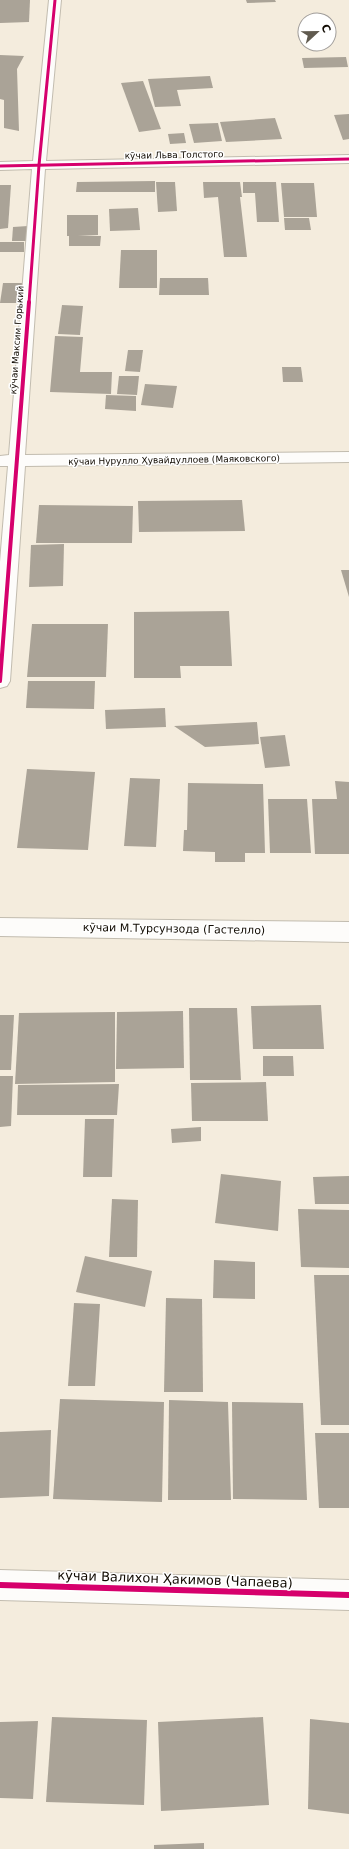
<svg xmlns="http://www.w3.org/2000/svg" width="349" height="1849" viewBox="0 0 349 1849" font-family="'DejaVu Sans',sans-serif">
<rect width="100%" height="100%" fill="#f4ecdd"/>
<g fill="#aaa397">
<path d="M0,0H30L29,22L0,23Z"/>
<path d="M246,0H275L276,2L247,3Z"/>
<path d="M0,55L24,56L17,69L19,131L4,128V100L0,99Z"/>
<path d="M346,57L348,67L304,68L302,58Z"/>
<path d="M210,76L213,88L177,90L181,106L155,107L148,79Z"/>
<path d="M143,81L161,129L139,132L121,83Z"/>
<path d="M349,114V139L343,140L334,115Z"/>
<path d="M275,118L282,139L226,142L220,122Z"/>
<path d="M218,123L222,141L194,143L189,124Z"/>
<path d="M184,133L186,143L170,144L168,134Z"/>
<path d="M155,181V192H76L77,182Z"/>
<path d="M156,182H175L177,211L158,212Z"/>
<path d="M203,182H240L242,197H240L247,257H224L218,197L204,198Z"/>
<path d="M243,182H276L279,222H257L255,193H243Z"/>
<path d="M281,183H314L317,217H284Z"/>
<path d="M0,185H11L8,228L0,229Z"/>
<path d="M138,208L140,230L110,231L109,209Z"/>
<path d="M67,215H98V235L78,236H101L100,246H69V236H67Z"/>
<path d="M284,218H309L311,230H285Z"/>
<path d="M28,226V241H12L13,227Z"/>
<rect x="0" y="242" width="24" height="10"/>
<path d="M121,250H157V288H119Z"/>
<path d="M160,278H208L209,295H159Z"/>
<path d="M3,283H23L20,303H0Z"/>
<path d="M62,305L83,306L80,335L58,334Z"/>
<path d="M55,336L83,337L80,372H112L111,394L50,392Z"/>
<path d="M128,350H143L140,372L125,371Z"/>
<path d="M282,367H301L303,382H283Z"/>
<path d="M119,376H139L137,395L117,394Z"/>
<path d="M145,384L177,386L173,408L141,405Z"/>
<path d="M106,395L136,396V411L105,409Z"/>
<path d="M242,500L245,531L139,532L138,501Z"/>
<path d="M39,505L133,506L132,543H36Z"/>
<path d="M64,544L63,586L29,587L31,545Z"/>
<path d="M341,570H349V597Z"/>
<path d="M229,611L232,666H180L181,678H134V612Z"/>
<path d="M32,624H108L106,677H27Z"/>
<path d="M28,681H95L94,709L26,708Z"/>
<path d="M165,708L166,727L106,729L105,710Z"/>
<path d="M257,722L259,744L205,747L174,726Z"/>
<path d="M285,735L290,766L265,768L260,737Z"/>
<path d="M27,769L95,772L88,850L17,848Z"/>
<path d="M130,778L160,779L156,847L124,846Z"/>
<path d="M335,781L349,782V854H315L312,799H337Z"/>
<path d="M188,783L263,784L265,853H245V862H215V852L183,851L184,830H187Z"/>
<path d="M268,799H307L311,853H270Z"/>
<path d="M321,1005L324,1049H253L251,1006Z"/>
<path d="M189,1008H237L241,1080H190Z"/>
<path d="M183,1011L184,1068L116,1069L117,1012Z"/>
<path d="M115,1012V1082L15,1084L19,1013Z"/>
<path d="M0,1015H14L11,1070H0Z"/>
<path d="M263,1056H293L294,1076H263Z"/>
<path d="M0,1076H13L11,1126L0,1127Z"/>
<path d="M266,1082L268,1121H192L191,1083Z"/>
<path d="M119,1084L117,1115H17L18,1085Z"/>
<path d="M85,1119H114L112,1177H83Z"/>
<path d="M201,1127V1141L172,1143L171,1129Z"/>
<path d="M221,1174L281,1181L278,1231L215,1223Z"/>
<path d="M349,1176V1204H315L313,1177Z"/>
<path d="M112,1199L138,1200L137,1257H109Z"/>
<path d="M298,1209L349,1210V1268L301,1267Z"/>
<path d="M85,1256L152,1271L145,1307L76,1292Z"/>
<path d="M214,1260L255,1262V1299L213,1298Z"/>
<path d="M314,1275H349V1425H321Z"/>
<path d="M166,1298L202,1299L203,1392H164Z"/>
<path d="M74,1303L100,1304L95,1386H68Z"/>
<path d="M60,1399L164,1402L162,1502L53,1499Z"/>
<path d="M169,1400L228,1402L231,1500H168Z"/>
<path d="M232,1402L303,1403L307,1500L233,1499Z"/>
<path d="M51,1430L49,1496L0,1498V1432Z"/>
<path d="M315,1433H349V1508H319Z"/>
<path d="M52,1717L147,1720L144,1805L46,1802Z"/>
<path d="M263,1717L269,1805L161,1811L158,1722Z"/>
<path d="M310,1719L349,1723V1814L308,1809Z"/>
<path d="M38,1721L33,1799L0,1798V1722Z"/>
<path d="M204,1843V1849H154V1845Z"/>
</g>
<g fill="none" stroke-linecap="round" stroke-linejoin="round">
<g stroke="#c2bcaf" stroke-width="2">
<g id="street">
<path d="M49,0H61L46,161L349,155V163L45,169L25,455L349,452V462L25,466L10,681L7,686L0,688V562L8,466H0V456L9,455L32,169L0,170V162L33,161Z"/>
<path d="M0,1570L349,1580V1610L0,1600Z"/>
</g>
</g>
<g stroke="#c2bcaf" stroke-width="2">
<path id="secondary" d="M0,918L349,922V942L0,936Z"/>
</g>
<use href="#street" fill="#fdfcfa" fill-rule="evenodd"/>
<use href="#secondary" fill="#fdfcfa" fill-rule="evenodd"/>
<g stroke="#fff" stroke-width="4.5">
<g id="cycleway-far2">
<path d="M0,166L349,159"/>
<path d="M29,303L39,165L55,0"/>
</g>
</g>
<g stroke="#fff" stroke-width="6">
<path id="cycleway-far1" d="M0,681L29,302"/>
</g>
<g stroke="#fff" stroke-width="9">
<path id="cycleway" d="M0,1585L349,1595"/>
</g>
<use href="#cycleway-far2" stroke="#d6006c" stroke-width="3"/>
<use href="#cycleway-far1" stroke="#d6006c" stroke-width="4"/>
<use href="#cycleway" stroke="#d6006c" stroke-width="6"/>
</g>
<g text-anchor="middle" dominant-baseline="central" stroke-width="3" stroke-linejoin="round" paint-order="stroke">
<g font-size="9" fill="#110b02" stroke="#fff">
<text transform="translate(174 155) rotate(-1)">кӯчаи Льва Толстого</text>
<text transform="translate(17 340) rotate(-86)">кӯчаи Максим Горький</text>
<text transform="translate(174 460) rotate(-1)">кӯчаи Нурулло Ҳувайдуллоев (Маяковского)</text>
</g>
<g font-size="11" fill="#110b02" stroke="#fff">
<text transform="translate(174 929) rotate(1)">кӯчаи М.Турсунзода (Гастелло)</text>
</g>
<g font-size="13" fill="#110b02" stroke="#fff">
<text transform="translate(175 1579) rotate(2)">кӯчаи Валихон Ҳакимов (Чапаева)</text>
</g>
</g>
<g transform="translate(317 32) rotate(68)"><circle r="19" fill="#ffffff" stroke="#a09d9a"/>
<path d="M0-3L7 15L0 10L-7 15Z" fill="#605a4f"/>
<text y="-6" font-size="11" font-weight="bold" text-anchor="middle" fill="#110b02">С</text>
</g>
</svg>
